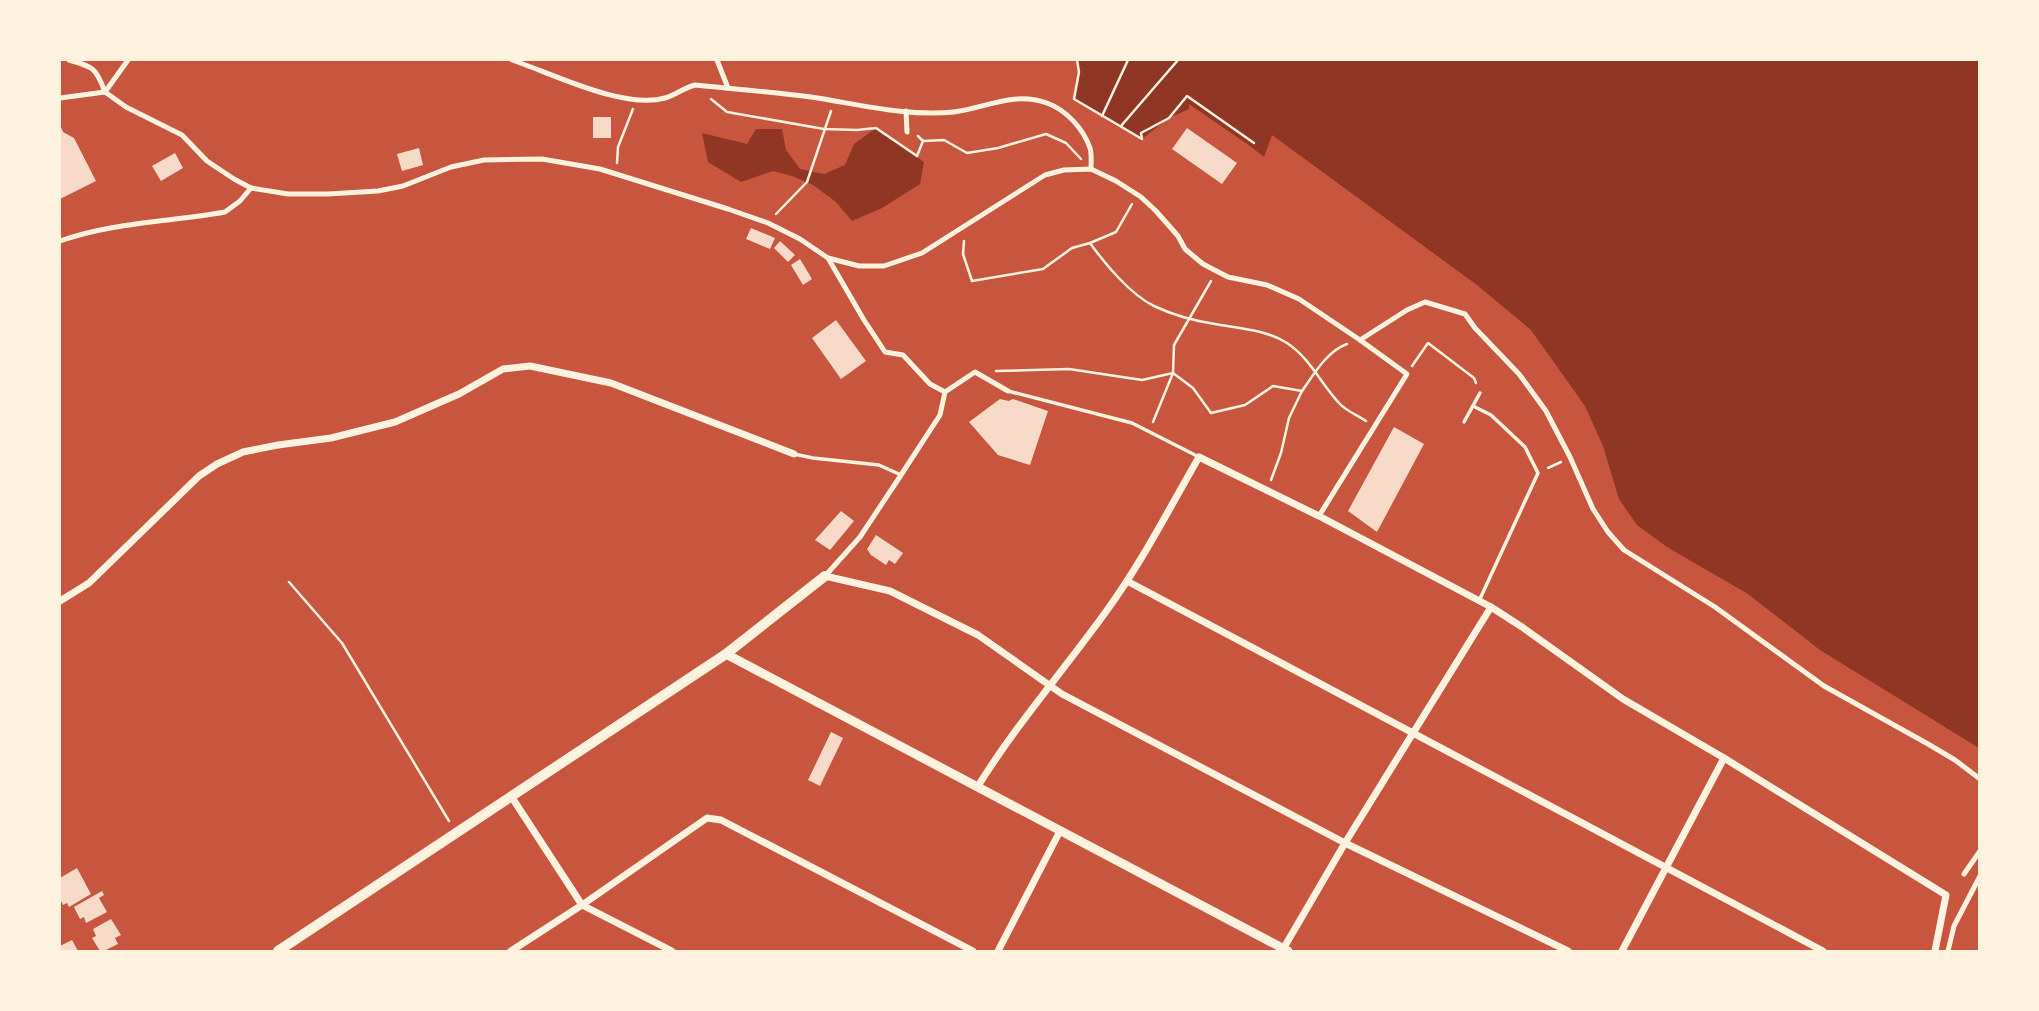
<svg xmlns="http://www.w3.org/2000/svg" width="2039" height="1011" viewBox="0 0 2039 1011" font-family="'Sofia Sans Condensed',sans-serif">
<rect width="100%" height="100%" fill="#c8553d"/>
<g fill="#8f3625">
<path d="M1075,60H1979V748L1820,650L1748,594L1667,547L1637,525L1619,499L1603,446L1585,406L1531,330L1477,285L1272,135L1264,157L1250,146L1189,104V109L1169,118L1142,139L1074,99L1079,72Z"/>
<path d="M876,128L924,162L920,184L882,208L852,221L836,202L813,185L792,176L773,171L741,182L708,162L702,133L747,144L756,129H782L786,150L800,169L824,174L845,165L854,144Z"/>
</g>
<g fill="#f7dbc8">
<rect x="593" y="117" width="18" height="21"/>
<path d="M60,125L63,132L74,138L96,181L60,199Z"/>
<path d="M1187,128L1237,163L1222,184L1172,149Z"/>
<path d="M419,148L423,165L402,171L397,154Z"/>
<path d="M175,153L183,168L161,181L152,166Z"/>
<path d="M751,228L775,238L770,249L746,239Z"/>
<path d="M780,241L795,255L788,262L774,248Z"/>
<path d="M800,259L812,279L803,285L791,265Z"/>
<path d="M836,320L866,361L841,379L812,338Z"/>
<path d="M1000,399L1009,401L1013,399L1048,411L1030,465L998,455L969,422Z"/>
<path d="M1394,427L1424,444L1377,532L1348,511Z"/>
<path d="M841,511L854,521L830,550L815,540Z"/>
<path d="M876,535L903,553L895,564L889,560L886,565L871,555L867,549Z"/>
<path d="M831,732L843,738L820,786L808,780Z"/>
<path d="M77,868L91,894L69,907L67,903L63,905L60,899V878Z"/>
<path d="M102,891L104,895L99,898L107,912L86,923L84,917L80,919L74,907Z"/>
<path d="M111,919L121,935L115,938L118,944L104,951H100L92,938L96,936L93,929Z"/>
<path d="M72,940L78,951H60V946Z"/>
</g>
<g fill="none" stroke-linecap="round" stroke-linejoin="round">
<g stroke="#fff3e0" stroke-width="2.5">
<path d="M1077,60L1079,72L1074,99L1142,139L1141,133L1169,118L1187,96L1254,143"/>
<path d="M711,99L727,112L824,129L857,130L876,128L917,156L923,141L918,136"/>
<path d="M1102,116L1128,60"/>
<path d="M1121,126L1178,60"/>
<path d="M923,141L944,140L967,153L998,148L1046,134L1066,143L1081,159"/>
<path d="M617,163L618,147L633,109"/>
<path d="M1132,204L1116,232L1090,243C1105,264 1131,295 1154,306C1173,315 1195,321 1215,324C1238,328 1267,330 1287,343C1310,358 1321,384 1339,403C1346,411 1357,415 1366,421"/>
<path d="M776,214L807,182L831,111"/>
<path d="M964,241L963,254L972,281L1043,269L1072,248L1090,243"/>
<path d="M1412,366L1428,343L1474,378L1476,383"/>
<path d="M996,371L1069,369L1142,380L1173,373L1174,345L1211,281"/>
<path d="M1153,422L1173,373L1193,388L1211,413L1245,405L1273,386L1302,391C1314,374 1327,351 1347,344"/>
<path d="M1548,468L1561,462"/>
<path d="M1271,480L1281,453L1289,418L1302,391"/>
<path d="M289,582L342,643L449,821"/>
</g>
<g stroke="#fff3e0" stroke-width="3.5">
<path d="M1008,391L1132,423L1199,457"/>
<path d="M1473,406L1491,415L1525,447L1538,473L1479,601"/>
<path d="M1464,422L1480,393"/>
<path d="M794,454L813,458L879,465L901,475"/>
</g>
<g stroke="#fff3e0" stroke-width="5">
<path d="M69,60C94,67 96,68 105,92"/>
<path d="M512,60C551,73 624,110 665,98C675,95 684,88 695,85C734,89 773,92 811,97C858,104 906,117 954,112C987,108 1012,91 1047,103C1066,110 1083,128 1090,148C1092,154 1091,162 1091,169"/>
<path d="M717,60L728,88"/>
<path d="M105,92L128,60"/>
<path d="M60,98L105,92L126,107L182,135L207,161L234,179L251,188L288,194H328L378,191L403,186L451,167L484,160L542,159L600,169L728,209L768,223L800,239L828,258L859,266H884L922,253L1045,175L1064,170L1091,169L1116,181L1141,197L1156,211L1178,236L1185,249L1203,264L1228,277L1267,285L1299,299L1360,340L1407,374L1319,516"/>
<path d="M906,111L907,132"/>
<path d="M60,241C113,222 170,222 225,212L240,201L251,188"/>
<path d="M828,258L864,320L885,352L903,355L930,384L945,392"/>
<path d="M1360,340L1407,310L1425,302L1465,314L1475,328L1519,374L1546,411L1570,457L1593,509L1608,532L1624,550L1715,607L1824,686L1928,744L1955,760L1980,779"/>
<path d="M825,576L860,537L901,475L940,415L945,392L975,372L1008,391"/>
<path d="M1964,874L1980,851"/>
<path d="M1948,951L1954,926L1980,876"/>
</g>
<g stroke="#fff3e0" stroke-width="7">
<path d="M825,576L890,591L978,635L1062,694L1345,843L1568,951"/>
<path d="M1127,581L1823,951"/>
<path d="M60,601L89,583L199,476L217,464L243,452L278,445L331,438L395,422L459,394L503,369L530,366L611,383L794,454"/>
<path d="M978,786C1016,725 1063,671 1105,613C1141,564 1169,509 1199,457L1319,516L1491,607L1522,627L1623,699L1724,758L1946,895L1935,951"/>
<path d="M511,796L582,905L672,951"/>
<path d="M511,951L582,905L707,818L721,820L973,951"/>
<path d="M998,951L1060,831"/>
<path d="M1282,951L1345,843L1491,607"/>
<path d="M1622,951L1724,758"/>
</g>
<path stroke="#fff3e0" stroke-width="9" d="M726,654L1288,951"/>
<path stroke="#fff3e0" stroke-width="10" d="M278,951L726,654L825,576"/>
</g>
<rect width="2039" height="1011" fill="none" stroke="#fff3e0" stroke-width="122"/>
</svg>
